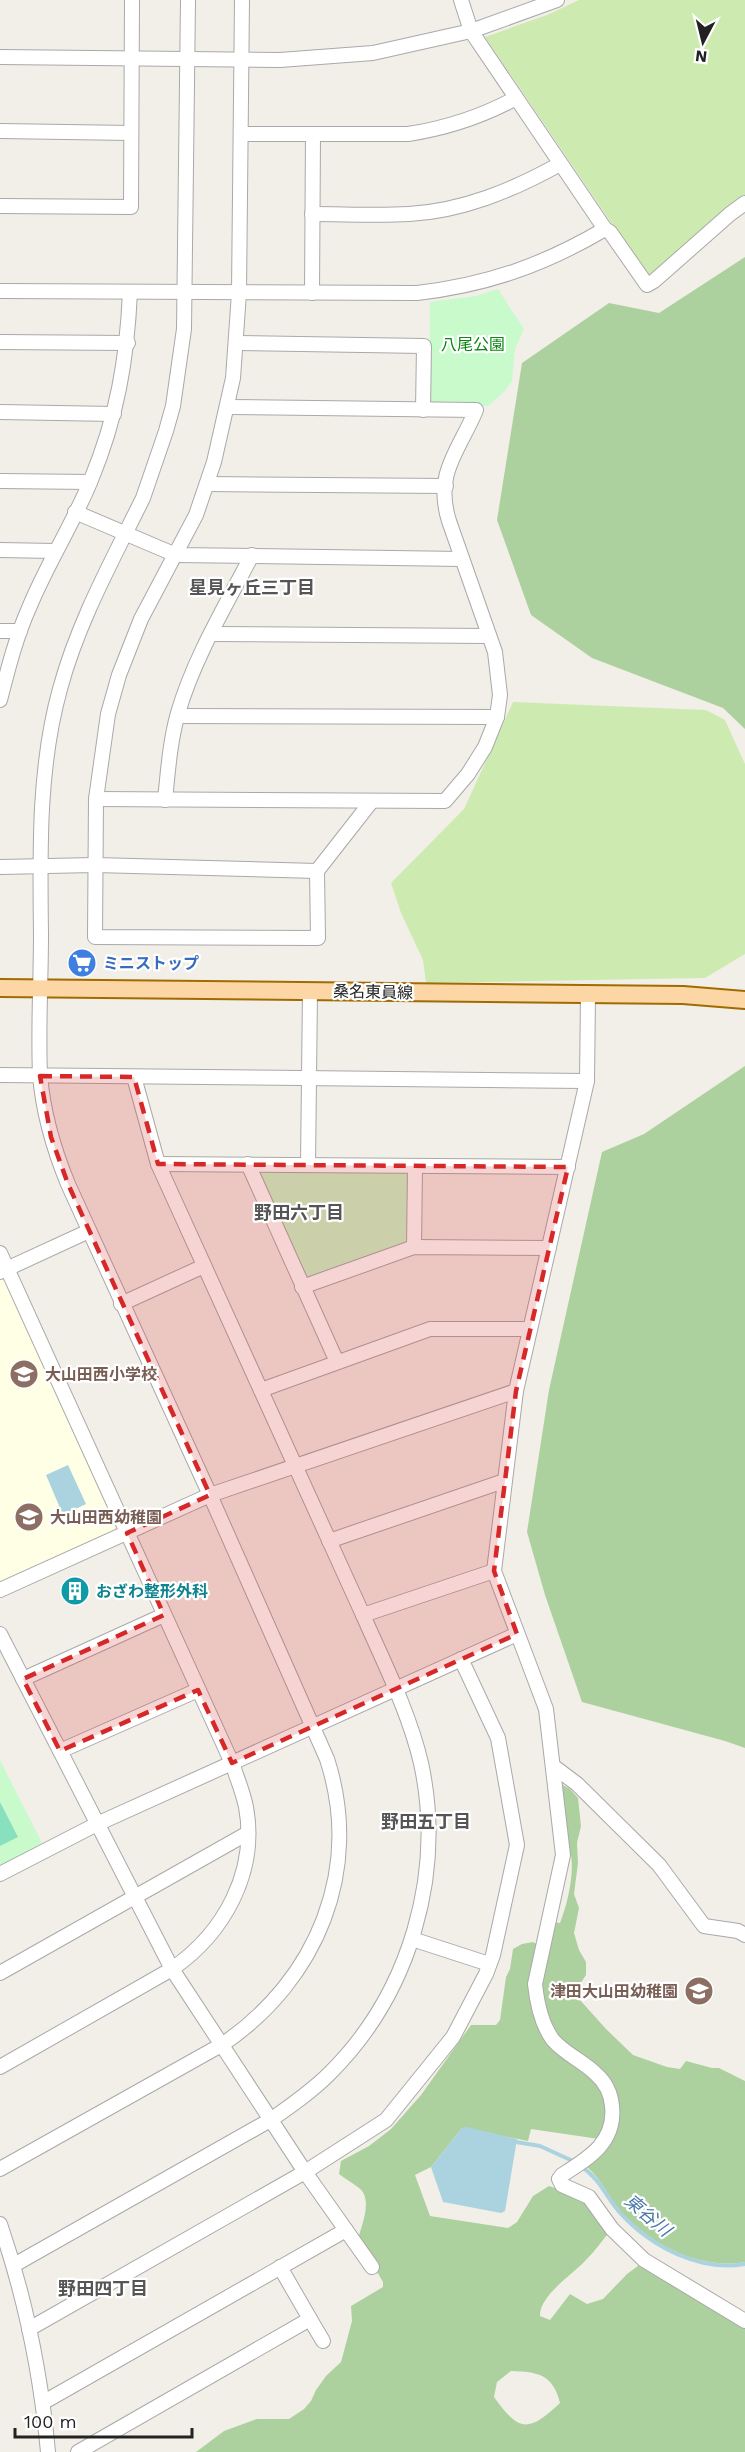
<svg xmlns="http://www.w3.org/2000/svg" width="745" height="2452" viewBox="0 0 745 2452" font-family="'Work Sans','Noto Sans JP',sans-serif">
<rect width="100%" height="100%" fill="#f2efe9"/>
<path fill="#ffffe5" d="M0,1279L6,1280L116,1524L114,1530L0,1581Z"/>
<g fill="#cdebb0">
<path d="M579,0H745V195L731,205L651,275L646,274L485,37L547,15Z"/>
<path d="M513,702L706,710L725,720L745,764V954L705,978L426,983L423,960L401,913L391,883L464,809Z"/>
</g>
<g fill="#add19e" fill-rule="evenodd">
<path d="M745,257V729L723,708L592,658L531,615L497,520L522,363L609,303L659,313Z"/>
<path d="M745,1066V1748L725,1741L582,1702L545,1595L527,1532L549,1390L602,1152L644,1134Z"/>
<path d="M561,1784L570,1789L578,1798L581,1826L577,1843L578,1863L574,1894L579,1908L574,1933L579,1950L586,1962V1975L580,1984L579,1991L580,2000L606,2029L633,2055L667,2067L680,2069L686,2061L712,2068H719L745,2081V2262C700,2270 654,2246 623,2214C609,2199 602,2179 586,2166L618,2103L560,2039C531,1997 544,1967 554,1922L560,1923C568,1903 578,1862 567,1843Z"/>
<path d="M533,1942L538,1945L535,2014L598,2081C611,2106 608,2115 599,2139L531,2129L528,2141L462,2128L431,2167L415,2175L430,2216L508,2228L517,2222L533,2196L549,2186L587,2199L610,2231C602,2241 594,2252 585,2261C573,2274 539,2296 540,2316L550,2320L570,2294L587,2304L603,2299L627,2274L642,2263L745,2323V2452H196L224,2431L257,2419H289L304,2409L311,2401L316,2390L326,2376L341,2362L352,2321L351,2306L383,2287V2282L358,2239C362,2224 373,2199 359,2188C353,2183 345,2179 339,2174L341,2161L369,2146L391,2129L421,2095L471,2025H496L500,2020L506,1977L510,1969L513,1949L522,1944ZM511,2371C538,2372 553,2374 560,2403C528,2433 519,2432 494,2397L497,2382Z"/>
</g>
<g fill="#c8facc">
<path d="M498,289L524,329L515,349L512,381L505,391L488,406L432,403L429,400L430,302L476,296Z"/>
<path d="M260,1171H405L410,1176L408,1239L405,1244L308,1278L303,1277L259,1175Z"/>
<path d="M0,1760L42,1843L0,1868Z"/>
</g>
<path fill="#88e0be" d="M0,1802L18,1837L0,1846Z"/>
<g fill="#aad3df">
<path d="M68,1465L86,1504L63,1515L46,1475Z"/>
<path d="M467,2127L517,2139L505,2211L501,2213L443,2202L431,2167L462,2128Z"/>
</g>
<g fill="none" stroke-linecap="round" stroke-linejoin="round">
<g stroke="#aad3df" stroke-width="4">
<path d="M516,2142L540,2146L575,2162"/>
<path d="M581,2166C602,2181 606,2198 622,2215C652,2247 700,2272 745,2264"/>
</g>
<g stroke="#a9a9a9" stroke-width="16">
<g id="minor">
<path d="M242,0L239,293L233,378L214,462L196,515L141,619L119,675L108,714L96,799L95,937L318,938L317,871L371,802"/>
<path d="M461,0L471,31L605,229L610,232L647,285L654,281L730,214L745,203"/>
<path d="M0,57L280,60L373,53L471,31L557,0"/>
<path d="M0,131L131,133"/>
<path d="M241,134H408C447,128 481,117 516,98"/>
<path d="M0,206L131,207L132,0"/>
<path d="M312,214C344,214 377,216 409,214C463,211 513,190 560,164"/>
<path d="M0,291L417,293C487,285 544,265 605,229"/>
<path d="M312,293L313,135"/>
<path d="M0,342L128,343"/>
<path d="M237,343L424,346L423,410"/>
<path d="M0,412L114,414"/>
<path d="M0,481L90,482"/>
<path d="M207,484L446,486"/>
<path d="M75,512L176,555L462,559"/>
<path d="M0,550L55,551"/>
<path d="M0,631H20"/>
<path d="M212,634L489,636"/>
<path d="M0,700C8,669 16,637 29,608C47,564 73,524 91,480C117,417 127,360 130,292"/>
<path d="M178,716L497,717"/>
<path d="M96,799L445,801L468,774L485,747L497,717L500,695L495,652L449,521C434,473 459,451 476,410L228,407"/>
<path d="M165,800C168,771 170,741 178,713C194,658 225,607 252,555"/>
<path d="M0,867L95,865L317,871"/>
<path d="M588,995L587,1081L516,1391L494,1571L546,1709L563,1855L535,1984C537,2003 541,2024 553,2040C565,2054 583,2061 596,2074C605,2082 611,2094 612,2106C616,2142 589,2158 562,2175L559,2179L562,2185L589,2197L612,2229L644,2260L745,2321"/>
<path d="M0,1075L587,1081"/>
<path d="M134,1077L158,1164L363,1615L494,1571"/>
<path d="M158,1164L568,1167"/>
<path d="M248,1164L337,1362"/>
<path d="M308,1165L310,991"/>
<path d="M414,1247L415,1167"/>
<path d="M0,1253L232,1763C237,1778 243,1792 246,1807C258,1872 224,1933 172,1969L0,2067"/>
<path d="M0,1272L89,1231"/>
<path d="M302,1287L414,1247L549,1248"/>
<path d="M121,1304L204,1266"/>
<path d="M261,1390L430,1329H530"/>
<path d="M329,1541L504,1481"/>
<path d="M0,1590L210,1495L516,1391"/>
<path d="M0,1634L172,1969L305,2172L372,2267"/>
<path d="M23,1679L164,1615"/>
<path d="M60,1751L198,1690"/>
<path d="M553,1766L577,1784L659,1865L704,1926L738,1931L745,1935"/>
<path d="M0,1874L97,1824L517,1634"/>
<path d="M412,1939L489,1964"/>
<path d="M0,1973L248,1833"/>
<path d="M0,2169L223,2044C317,1980 363,1870 327,1759L210,1495L68,1184C54,1150 43,1112 40,1075C38,1028 41,980 41,934C40,853 38,768 60,689C78,622 112,561 143,498L166,431L173,406L184,329L188,0"/>
<path d="M0,2224C25,2297 41,2375 48,2452"/>
<path d="M14,2265L272,2119C292,2105 312,2091 329,2074C410,1994 445,1874 421,1763C409,1712 384,1663 363,1615"/>
<path d="M310,2319L323,2341"/>
<path d="M29,2329L305,2172L386,2120L453,2037L486,1974L493,1955L517,1845L498,1738L461,1659"/>
<path d="M44,2402L346,2230"/>
<path d="M78,2452L310,2319L280,2267"/>
</g>
</g>
<g stroke="#a06b00" stroke-width="20">
<path id="major" d="M0,988L683,995L745,1000"/>
</g>
<use href="#minor" stroke="#fff" stroke-width="14"/>
<use href="#major" stroke="#fcd6a4" stroke-width="16"/>
</g>
<path fill="#d62828" fill-opacity="0.2" stroke="#d62828" stroke-width="4.5" stroke-dasharray="12 8" stroke-linejoin="round" d="M40,1076L134,1077L158,1164L568,1167L516,1391L494,1571L517,1634L232,1763L198,1690L60,1751L23,1679L164,1615L127,1533L210,1495L68,1184L51,1137Z"/>
<defs>
<g id="supermarket-disc" transform="scale(1.5)"><circle r="9.5" fill="#3f7fe0" stroke="#fff"/><path d="M-6-5.5h2.5l.6 2H6L4.5 2H-2.5L-4.4-4H-6ZM-1.5 3.2a1.3 1.3 0 1 0 .1 0ZM3 3.2a1.3 1.3 0 1 0 .1 0Z" fill="#fff"/></g>
<g id="school-disc" transform="scale(1.5)"><circle r="9.5" fill="#8d6e63" stroke="#fff"/><path d="M0-5L7-2L0 1L-7-2ZM-4 1L0 2.5L4 1V4Q0 6-4 4Z" fill="#fff"/></g>
<g id="building-disc" transform="scale(1.5)"><circle r="9.5" fill="#0f9aa8" stroke="#fff"/><path d="M-4-6H4V6H1V3H-1V6H-4ZM-2.5-4.3h1.7v1.8h-1.7ZM.8-4.3h1.7v1.8H.8ZM-2.5-1h1.7V.8h-1.7ZM.8-1h1.7V.8H.8Z" fill="#fff"/></g>
</defs>
<g fill-rule="evenodd">
<use href="#supermarket-disc" x="82" y="963"/>
<use href="#school-disc" x="24" y="1374"/>
<use href="#school-disc" x="29" y="1517"/>
<use href="#building-disc" x="75" y="1591"/>
<use href="#school-disc" x="699" y="1991"/>
</g>
<g text-anchor="middle" dominant-baseline="central" stroke-width="4.5" stroke-linejoin="round" paint-order="stroke">
<g font-size="16" fill="#0c8416" stroke="#fff">
<text x="473" y="344">八尾公園</text>
</g>
<g font-size="16" font-weight="bold" fill="#366cbe" stroke="#fff" text-anchor="start">
<text x="103" y="963">ミニストップ</text>
</g>
<g font-size="16" fill="#222" stroke="#fff">
<text transform="translate(373 992) rotate(1)">桑名東員線</text>
</g>
<g font-size="16" font-weight="bold" fill="#785e54" stroke="#fff" text-anchor="start">
<text x="45" y="1374">大山田西小学校</text>
<text x="50" y="1517">大山田西幼稚園</text>
<text x="678" y="1991" text-anchor="end">津田大山田幼稚園</text>
</g>
<g font-size="16" font-weight="bold" fill="#0d838f" stroke="#fff" text-anchor="start">
<text x="96" y="1591">おざわ整形外科</text>
</g>
<g font-size="18" font-weight="bold" fill="#555" stroke="#fff">
<text x="252" y="587">星見ヶ丘三丁目</text>
<text x="299" y="1212">野田六丁目</text>
<text x="426" y="1821">野田五丁目</text>
<text x="103" y="2288">野田四丁目</text>
</g>
<g font-size="18" font-style="italic" fill="#4a7aab" stroke="#fff">
<text transform="translate(648 2215) rotate(40)">東谷川</text>
</g>
</g>
<g transform="translate(703 42) rotate(187)" stroke="#ffffff" stroke-width="4.5" paint-order="stroke">
<path d="M0-4.5L10 22L0 15L-10 22Z" fill="#222222"/>
<text y="-9" font-size="16" font-weight="bold" text-anchor="middle" fill="#222222">N</text>
</g>
<path d="M15 2428v9h177v-9" fill="none" stroke="#222222" stroke-width="3"/>
<text x="24" y="2428" font-size="18" fill="#222222" stroke="#ffffff" stroke-width="4.5" paint-order="stroke">100 m</text>
</svg>
